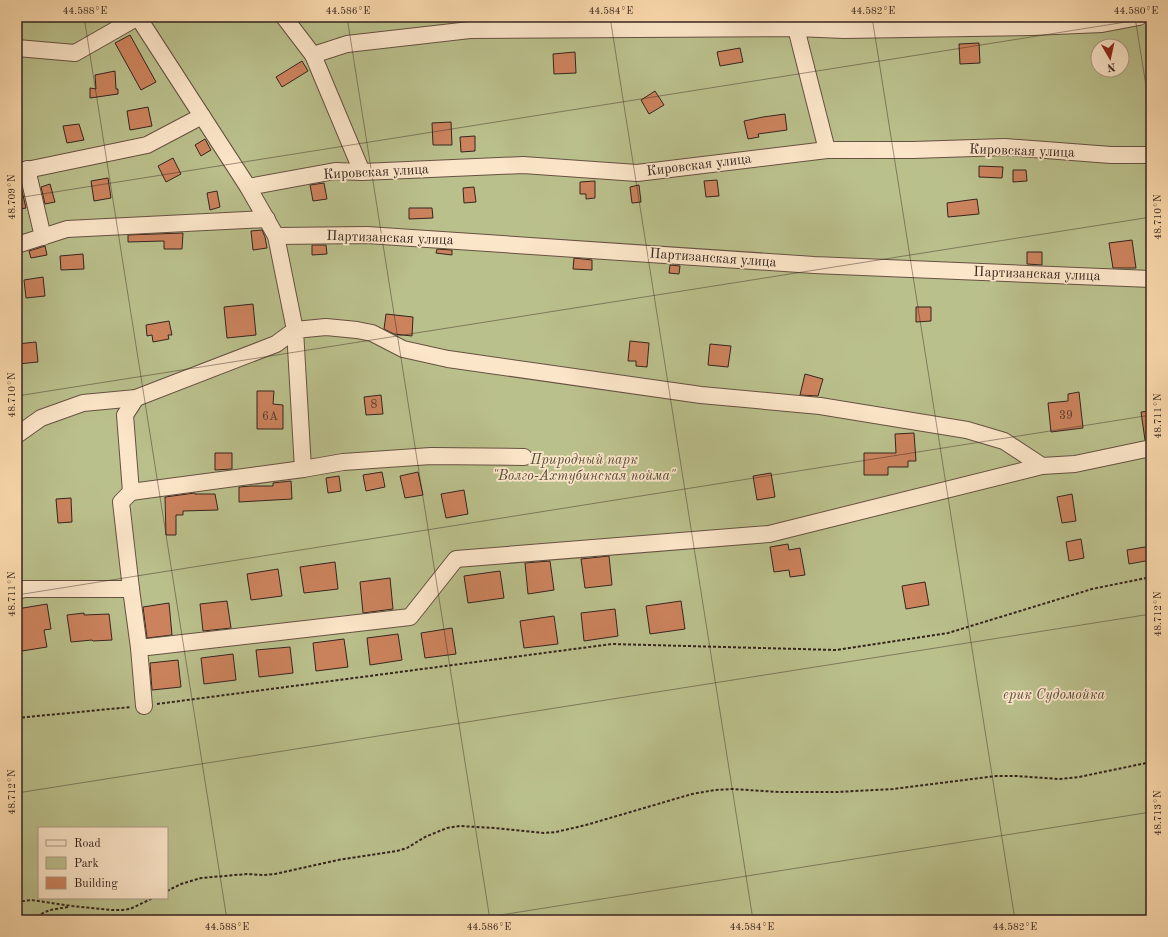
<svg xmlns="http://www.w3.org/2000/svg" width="1168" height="937" viewBox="0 0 1168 937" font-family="'Old Standard TT',serif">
<rect width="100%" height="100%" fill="#fad9ac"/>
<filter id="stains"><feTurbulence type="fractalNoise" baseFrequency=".005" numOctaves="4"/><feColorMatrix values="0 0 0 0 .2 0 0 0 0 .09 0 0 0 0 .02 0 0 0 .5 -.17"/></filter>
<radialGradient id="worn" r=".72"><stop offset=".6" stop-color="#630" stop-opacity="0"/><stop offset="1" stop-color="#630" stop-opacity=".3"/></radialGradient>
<path fill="#bac08c" stroke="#787255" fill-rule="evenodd" d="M17,17H1151V920H17ZM1098,46H1122V70H1098ZM39,828H167V898H39Z"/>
<g fill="#cc835d" stroke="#35241e">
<path d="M130,35L156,82L141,90L115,43Z"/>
<path d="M979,43L980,63L960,64L959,44Z"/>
<path d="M740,48L743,62L720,66L717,52Z"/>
<path d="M575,52L576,73L554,74L553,54Z"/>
<path d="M302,61L308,71L282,87L276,77Z"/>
<path d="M115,71L116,89H118V94L90,98V88L96,89L95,75Z"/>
<path d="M655,91L664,105L649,114L641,100Z"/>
<path d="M148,107L152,126L130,130L127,111Z"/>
<path d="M785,114L787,130L758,134L759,137L748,139L744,121L763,117Z"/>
<path d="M451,122L452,145H433L432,123Z"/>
<path d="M79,124L84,140L67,143L63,126Z"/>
<path d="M475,136V151L461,152L460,137Z"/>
<path d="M205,139L211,150L201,156L195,145Z"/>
<path d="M173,158L181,174L166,182L158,166Z"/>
<path d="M979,166L1003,167L1002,178L979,177Z"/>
<path d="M1013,170H1026L1027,181L1013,182Z"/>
<path d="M108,178L111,198L94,201L91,181Z"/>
<path d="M717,180L719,196L706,197L704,181Z"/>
<path d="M595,181V198L586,199V194H580V182Z"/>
<path d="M324,183L327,199L313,201L310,185Z"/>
<path d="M50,184L55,202L45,204L41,187Z"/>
<path d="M639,185L641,202L632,203L630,187Z"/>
<path d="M474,187L476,202L464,203L463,188Z"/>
<path d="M22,191L26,208L20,209L17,192Z"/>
<path d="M217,191L220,207L210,210L207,193Z"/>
<path d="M977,199L979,214L948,217L947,203Z"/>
<path d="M409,208H432L433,218L409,219Z"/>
<path d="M262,230L265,237L267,248L253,250L251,231Z"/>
<path d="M183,233L182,249H164V241L128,242V235Z"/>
<path d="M1132,240L1136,268H1113L1109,243Z"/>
<path d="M312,245H326L327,254L312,255Z"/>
<path d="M45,246L47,255L31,258L29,251Z"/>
<path d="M437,249L452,250V255L436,253Z"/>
<path d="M1027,252H1042V265L1027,264Z"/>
<path d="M83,254L84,269L61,270L60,256Z"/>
<path d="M574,258L592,260V270L573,269Z"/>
<path d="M670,265L680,266L679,274L669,273Z"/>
<path d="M43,277L45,296L26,298L24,280Z"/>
<path d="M253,304L256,335L227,338L224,307Z"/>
<path d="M916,307H931V321L916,322Z"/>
<path d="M386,314L413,317L412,336L394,334L384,329Z"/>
<path d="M169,321L172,335H168L169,339L153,342L152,335L147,336L146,325Z"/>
<path d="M630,341L649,343L647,367L636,366V361H628Z"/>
<path d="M36,342L38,362L18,364L17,344Z"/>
<path d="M710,344L731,346L728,367L708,365Z"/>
<path d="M805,374L823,379L818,396L800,395Z"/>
<path d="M257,391H274L273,404L283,405V429H257Z"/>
<path d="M1079,392L1083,428L1051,432L1048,403L1068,401V394Z"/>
<path d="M381,395L383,414L366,415L364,397Z"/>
<path d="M1151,411V439L1145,440L1141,412Z"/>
<path d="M914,433L916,461H908V467H888V475H864V453H896L895,434Z"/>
<path d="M215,453H232V469L215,470Z"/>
<path d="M382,472L385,487L366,491L363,475Z"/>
<path d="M418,472L423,495L405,498L400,476Z"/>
<path d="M771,473L775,497L757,500L753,476Z"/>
<path d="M339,476L341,491L328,493L326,478Z"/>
<path d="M291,481L292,499L239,502V487L251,486H273V483Z"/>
<path d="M464,490L468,514L446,518L441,494Z"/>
<path d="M195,493V494H215L218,510L183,511V515H176V535H166L165,497Z"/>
<path d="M1072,494L1076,521L1062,523L1057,497Z"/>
<path d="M71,498L72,522L58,523L56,499Z"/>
<path d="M1081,539L1084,558L1069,561L1066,542Z"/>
<path d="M788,544L789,550L800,548L805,575L790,577L789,570L774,572L770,547Z"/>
<path d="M1151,546V560L1129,564L1127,550Z"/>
<path d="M609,556L612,585L585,588L581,559Z"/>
<path d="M550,561L554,590L528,594L525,563Z"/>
<path d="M335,562L338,589L304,593L300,567Z"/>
<path d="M278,569L282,596L251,600L247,574Z"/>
<path d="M500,571L504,598L468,603L464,576Z"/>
<path d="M390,578L393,609L363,613L360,582Z"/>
<path d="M925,582L929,605L906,609L902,586Z"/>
<path d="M227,601L231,628L203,631L200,604Z"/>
<path d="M681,601L685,629L650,634L646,606Z"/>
<path d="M169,603L172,635L147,638L143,607Z"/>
<path d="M47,604L51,629L44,630L47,647L22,651L19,631L17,632V609Z"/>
<path d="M615,609L618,636L584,641L581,613Z"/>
<path d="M84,613V615L109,614L112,640L93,641L92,640L71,642L67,615Z"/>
<path d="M554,616L558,644L524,648L520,621Z"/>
<path d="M452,628L456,654L425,658L421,633Z"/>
<path d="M398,634L402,660L370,665L367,638Z"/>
<path d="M344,639L348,667L316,671L313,643Z"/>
<path d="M290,647L293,673L259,677L256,650Z"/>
<path d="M233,654L236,680L204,684L201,658Z"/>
<path d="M178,660L181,687L152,690L150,663Z"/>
</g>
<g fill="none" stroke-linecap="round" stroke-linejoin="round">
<g stroke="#665142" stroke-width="18">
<g id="minor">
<path d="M284,17L313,55L362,172"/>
<path d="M791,17L796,28L827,150"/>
<path d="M17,48L75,53L138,17"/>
<path d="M313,55L347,44L470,30L796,28L844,30L1032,27L1102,24L1139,17"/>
<path d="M27,169L43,237"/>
<path d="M17,172L147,145L202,116L138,17"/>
<path d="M248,187L335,171L362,172L523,165L637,173L827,150H913L1005,147L1111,155H1151"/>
<path d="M276,236L367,235L814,265L1151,279"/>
<path d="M17,245L67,229L267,219"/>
<path d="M136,398L125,415L131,492L303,469"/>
<path d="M17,435L41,418L83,403L136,398L276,344L295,330L276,236L248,187L202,116"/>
<path d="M1042,466L1075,464L1151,448"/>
<path d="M131,589L139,648"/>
<path d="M17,591L24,589H131L121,502L131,492"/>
<path d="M144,706L139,648L410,617L456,559L769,534L1042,466L1004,441L967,430L820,406L701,395L448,359L403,349L372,333L357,330L326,327L295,330L303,469L343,462L431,456L524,457"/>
</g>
</g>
<g stroke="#35241e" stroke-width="2" stroke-dasharray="3 2" stroke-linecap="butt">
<path d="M157,704L612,644L836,650L948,633L1092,589L1151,577"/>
<path d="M17,718L131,707"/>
<path d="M167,891L181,884L201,878L247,874L263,875L275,874L338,860L397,851L407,848L425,837L447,828L460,826L494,828L544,833L556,832L586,825L692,794L715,790L732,789L779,792H837L893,789L996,776H1016L1059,779L1079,777L1151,762"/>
<path d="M17,902L31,900L72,906L112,910H122L130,909L153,898"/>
<path d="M33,920C46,909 52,910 68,907"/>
</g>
<use href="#minor" stroke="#fce6c9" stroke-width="16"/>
</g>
<path fill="none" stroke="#35241e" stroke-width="1" stroke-opacity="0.45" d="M84,17L227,920M347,17L490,920M610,17L753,920M872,17L1015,920M1135,17L1151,117M17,198L1151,18M17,396L1151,217M17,595L1151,415M17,793L1151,614M469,920L1151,812"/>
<g text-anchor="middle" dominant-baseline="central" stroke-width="3.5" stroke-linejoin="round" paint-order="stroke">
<g font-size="12" fill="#5b3c2e">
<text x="374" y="405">8</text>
<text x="1066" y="416">39</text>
<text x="270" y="417">6А</text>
</g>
<g font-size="14" fill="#35241e" stroke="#fce6c9">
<text transform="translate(1022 151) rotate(2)">Кировская улица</text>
<text transform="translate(699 165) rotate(-7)">Кировская улица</text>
<text transform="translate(376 172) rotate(-3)">Кировская улица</text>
<text transform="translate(390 238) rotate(2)">Партизанская улица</text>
<text transform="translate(713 258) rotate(4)">Партизанская улица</text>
<text transform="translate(1037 274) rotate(2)">Партизанская улица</text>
</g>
<g font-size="14" font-style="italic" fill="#564b3a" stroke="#fce6c9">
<text x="584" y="460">Природный парк<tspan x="584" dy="16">"Волго-Ахтубинская пойма"</tspan></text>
<text x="1054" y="695">ерик Судомойка</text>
</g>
</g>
<rect width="1168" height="937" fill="none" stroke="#fad9ac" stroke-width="44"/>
<rect x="38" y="827" width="130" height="72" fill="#fce6c9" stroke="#ac9885"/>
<rect x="46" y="840" width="20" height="6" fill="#fce6c9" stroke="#ac9885"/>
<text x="74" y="847" font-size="12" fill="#35241e">Road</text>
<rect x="46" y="857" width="20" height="12" fill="#bac08c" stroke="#ac9885"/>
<text x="74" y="867" font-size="12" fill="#35241e">Park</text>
<rect x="46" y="877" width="20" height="12" fill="#cc835d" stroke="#ac9885"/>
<text x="74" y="887" font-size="12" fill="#35241e">Building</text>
<g transform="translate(1110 58) rotate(171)"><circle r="19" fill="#fce6c9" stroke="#ac9885"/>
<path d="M0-3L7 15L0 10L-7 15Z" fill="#8f2418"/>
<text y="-6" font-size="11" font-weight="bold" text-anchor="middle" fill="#35241e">N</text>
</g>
<rect x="22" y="22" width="1124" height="893" fill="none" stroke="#35241e" stroke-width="1.5"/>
<g font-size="10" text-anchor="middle" fill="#35241e">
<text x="85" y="14">44.588°E</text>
<text x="348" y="14">44.586°E</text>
<text x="611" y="14">44.584°E</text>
<text x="873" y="14">44.582°E</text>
<text x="1136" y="14">44.580°E</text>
<text transform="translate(11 197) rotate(-90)" y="4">48.709°N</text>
<text transform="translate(1157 217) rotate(-90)" y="4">48.710°N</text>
<text transform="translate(11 395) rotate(-90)" y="4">48.710°N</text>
<text transform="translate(1157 416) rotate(-90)" y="4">48.711°N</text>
<text transform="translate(11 594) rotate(-90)" y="4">48.711°N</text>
<text transform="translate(1157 614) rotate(-90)" y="4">48.712°N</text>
<text transform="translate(11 792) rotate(-90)" y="4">48.712°N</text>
<text transform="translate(1157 813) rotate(-90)" y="4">48.713°N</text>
<text x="227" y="930">44.588°E</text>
<text x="489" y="930">44.586°E</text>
<text x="752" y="930">44.584°E</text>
<text x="1015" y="930">44.582°E</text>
</g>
<rect width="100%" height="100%" filter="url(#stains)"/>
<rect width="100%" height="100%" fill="url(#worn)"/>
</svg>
